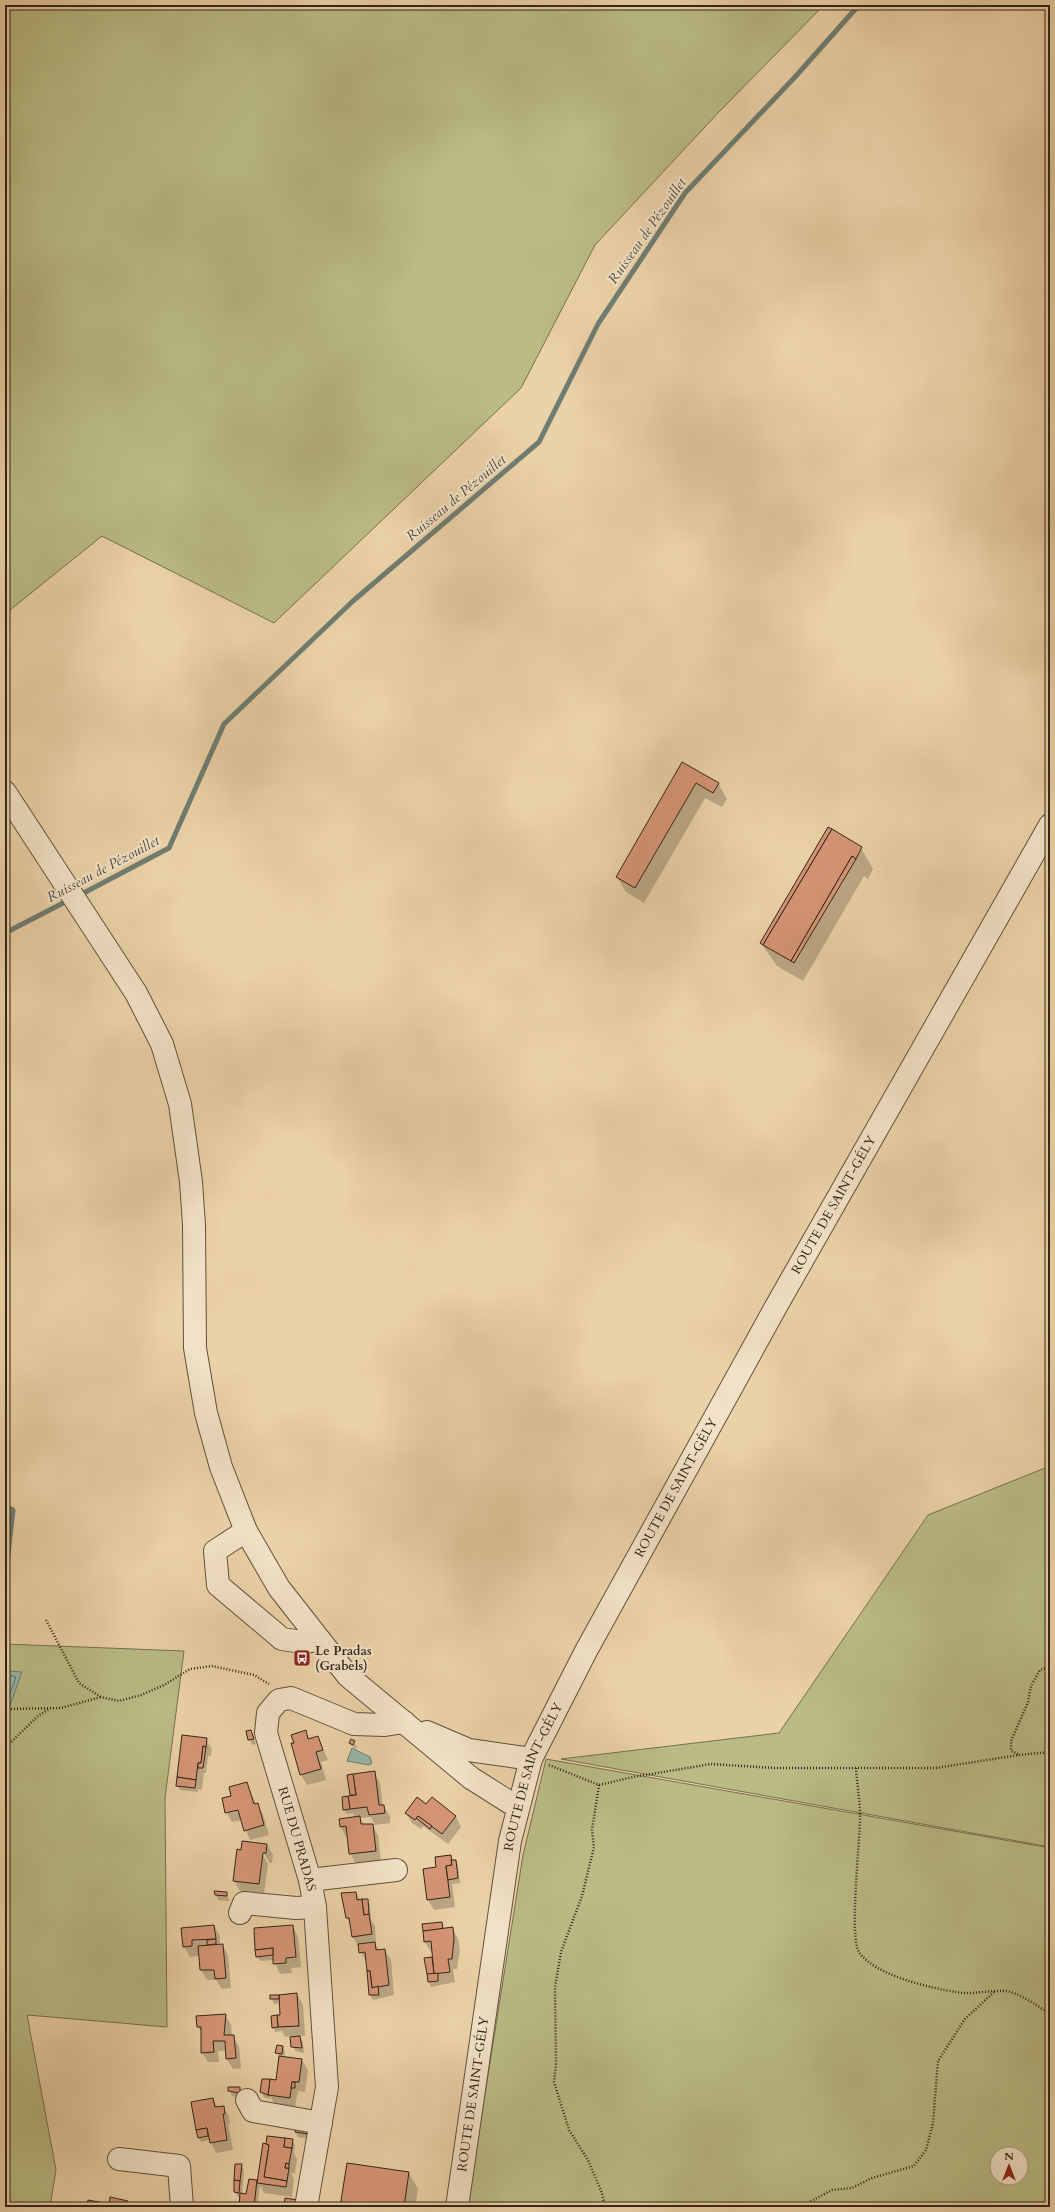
<svg xmlns="http://www.w3.org/2000/svg" width="1055" height="2212" viewBox="0 0 1055 2212" font-family="Cardo,serif">
<rect width="100%" height="100%" fill="#ebd1a7"/>
<filter id="stains"><feTurbulence type="fractalNoise" baseFrequency=".005" numOctaves="4"/><feColorMatrix values="0 0 0 0 .2 0 0 0 0 .09 0 0 0 0 .02 0 0 0 .5 -.17"/></filter>
<radialGradient id="worn" r=".72"><stop offset=".6" stop-color="#630" stop-opacity="0"/><stop offset="1" stop-color="#630" stop-opacity=".3"/></radialGradient>
<g fill="#babb85" stroke="#76704f" fill-rule="evenodd">
<path d="M5,5H824L718,113L595,245L521,388L274,623L102,536L5,614Z"/>
<path d="M1050,1466V1847L561,1759L779,1733L928,1515Z"/>
<path d="M5,1644L184,1651L165,1798L167,2027L27,2015L56,2170L50,2207H5Z"/>
<path d="M546,1759L1050,1848V2207H467L523,1855ZM997,2154H1021V2178H997Z"/>
</g>
<g fill="#98b7ac" stroke="#6f7d71">
<path d="M5,1671L22,1672L5,1719Z"/>
<path d="M352,1748L370,1757L372,1763L369,1765L347,1761Z"/>
</g>
<g fill="#0003">
<path d="M683,763L718,783L727,799L722,807L705,798L644,903L626,892L617,877Z"/>
<path d="M861,848L873,869L868,879L864,876L803,981L777,966L761,943Z"/>
<path d="M247,1731H251L256,1744L252,1745Z"/>
<path d="M305,1732L310,1739L318,1737L328,1760L321,1762L326,1780L307,1785L301,1775L292,1744Z"/>
<path d="M206,1739L212,1749L211,1756H208L206,1773H204L202,1790L198,1789V1792L180,1790L177,1785Z"/>
<path d="M351,1740L357,1747L356,1749L350,1743Z"/>
<path d="M374,1772L380,1783L383,1806L390,1816V1823L375,1825L371,1817L360,1818L364,1825H372L378,1835L381,1861L356,1864L350,1853L348,1837H346L341,1827L340,1820L356,1818L353,1813L347,1814L344,1810L351,1796L348,1776Z"/>
<path d="M247,1783L256,1804L263,1814L269,1835L250,1840L242,1820L232,1822L226,1812L232,1797Z"/>
<path d="M432,1799L456,1817L461,1827L448,1844L423,1826L421,1829L412,1823L406,1813L426,1805Z"/>
<path d="M267,1845L273,1855L272,1863H270L263,1852H261L268,1864L264,1893L240,1891L234,1881L242,1851Z"/>
<path d="M450,1856L458,1865L460,1883L452,1884L455,1907L434,1910L428,1900L437,1868Z"/>
<path d="M227,1893L229,1901L218,1900L216,1895Z"/>
<path d="M356,1893L360,1900H367L370,1905L371,1920L375,1926L376,1945L379,1951L385,1950L391,1960L394,1995L373,2000L370,1995L367,1963L353,1937L351,1925L347,1918Z"/>
<path d="M441,1923L444,1930L453,1929L458,1939L460,1950L457,1969H453L455,1982L431,1987L429,1982L426,1959L434,1958L433,1952H431L425,1942L423,1925Z"/>
<path d="M214,1926L220,1936V1945H222L228,1955L231,1988L222,1989L216,1980H207L201,1970L200,1950H198V1956L190,1957L184,1947L183,1929Z"/>
<path d="M293,1926L298,1937L301,1967L291,1968L292,1973L280,1974L274,1960L260,1961L257,1956Z"/>
<path d="M297,1994L303,2005L305,2036H299L303,2042L304,2053L295,2051L291,2036L285,2037L282,2031L275,2032L273,2027L281,2016V2003L274,2004L271,1996H278L280,1999Z"/>
<path d="M225,2015L231,2025L232,2036L239,2046L241,2068L233,2069L227,2059L226,2051H218L219,2062H208L202,2052L203,2035L198,2026Z"/>
<path d="M277,2046L283,2047L285,2052L284,2058L302,2060L308,2070L305,2092L298,2091L295,2107L275,2105L270,2096V2099L264,2097L261,2092L277,2081L280,2058L277,2053Z"/>
<path d="M229,2088H239L242,2098L232,2096Z"/>
<path d="M213,2099L218,2108L223,2107L229,2117L230,2124H228L233,2150L216,2153L210,2140L201,2142L199,2138L205,2137Z"/>
<path d="M297,2126L310,2135V2139L298,2137L296,2132Z"/>
<path d="M292,2140L295,2145L294,2153L297,2159L295,2174L291,2173L294,2179L292,2197L264,2193L260,2185L257,2207H241V2197H238L235,2192L236,2165H241L244,2170L242,2194L247,2195L257,2181L258,2184L264,2144Z"/>
<path d="M409,2173L418,2189L415,2207H341Z"/>
</g>
<g fill="none" stroke-linecap="round" stroke-linejoin="round">
<path stroke="#656e62" stroke-width="1" d="M5,1674L16,1677L5,1707"/>
<g stroke="#6f7d71" stroke-width="5">
<path d="M78,896L169,848L224,724L353,601L539,442L598,324L685,193L795,77L859,5"/>
<path d="M5,933L69,900"/>
<path d="M5,1506L13,1510L5,1582"/>
</g>
</g>
<g fill="#d69576" stroke="#322519">
<path d="M682,762L719,783L713,793L696,783L635,888L616,877Z"/>
<path d="M828,827L832,829L763,945L760,943Z"/>
<path d="M832,829L862,847L856,859L852,856L791,961L763,945Z"/>
<path d="M852,856L856,859L794,963L791,961Z"/>
<path d="M251,1730L254,1739L248,1740L246,1731Z"/>
<path d="M306,1730L308,1739L318,1736L323,1750L316,1752L321,1769L300,1775L291,1743H294L291,1735Z"/>
<path d="M182,1735L207,1738L206,1747L203,1746L201,1763H198L196,1780L177,1777Z"/>
<path d="M351,1739L355,1741L353,1745L349,1743Z"/>
<path d="M203,1746L206,1747L203,1768H198V1763H201Z"/>
<path d="M375,1771L379,1805H384L385,1813L369,1815L367,1807L350,1809L348,1796L356,1795L353,1774Z"/>
<path d="M353,1774L356,1795H350L347,1775Z"/>
<path d="M177,1777L196,1780L195,1788L176,1786Z"/>
<path d="M247,1782L254,1804L258,1803L264,1825L244,1831L238,1810L225,1813L222,1798L231,1796L229,1787Z"/>
<path d="M348,1796L350,1809L343,1810L342,1797Z"/>
<path d="M417,1797L426,1804L432,1797L456,1816L442,1834L418,1816L415,1820L405,1813Z"/>
<path d="M360,1816L361,1824H373L376,1851L349,1854L346,1826L340,1827L339,1819Z"/>
<path d="M418,1816L432,1826L430,1829L416,1818Z"/>
<path d="M242,1841L267,1844L266,1853H263L259,1884L233,1881L237,1849L241,1850Z"/>
<path d="M451,1855L452,1865L446,1866L450,1897L427,1900L423,1869L436,1867L435,1857Z"/>
<path d="M451,1860H456L458,1878L448,1880L446,1866L452,1865Z"/>
<path d="M214,1891L227,1892V1896L215,1895Z"/>
<path d="M356,1892L357,1900L362,1899L364,1915L369,1914L372,1934L352,1937L349,1918H346L341,1893Z"/>
<path d="M362,1899H368L369,1914L364,1915Z"/>
<path d="M442,1922L443,1929L423,1931L422,1924Z"/>
<path d="M214,1925L216,1939L192,1940V1946L183,1947L181,1928Z"/>
<path d="M293,1925L296,1957L286,1958V1963L273,1964V1948L255,1950L254,1928Z"/>
<path d="M453,1927L454,1939L452,1959H448L450,1972L434,1974L431,1941L424,1942L423,1931Z"/>
<path d="M216,1939V1944L207,1945V1940Z"/>
<path d="M375,1942L376,1950L385,1949L389,1985L372,1988L370,1971H367L365,1952L359,1953L358,1944Z"/>
<path d="M223,1944L226,1978L215,1979L214,1970H200L198,1946Z"/>
<path d="M273,1948V1955L256,1957L255,1950Z"/>
<path d="M432,1957L434,1974H427L424,1958Z"/>
<path d="M367,1971H370L372,1988L378,1986L379,1995H369Z"/>
<path d="M438,1973V1981L428,1982L427,1974Z"/>
<path d="M297,1993L299,2026L278,2027L277,2015H280L279,1995Z"/>
<rect x="270" y="1995" width="9" height="4"/>
<path d="M226,2014L224,2035H234L236,2058L226,2059L225,2041H213L214,2052L201,2053V2027H197L196,2016Z"/>
<path d="M277,2015L278,2027L272,2028L271,2016Z"/>
<path d="M300,2036L302,2048L291,2047L290,2037Z"/>
<path d="M277,2045L283,2046L282,2054L275,2053Z"/>
<path d="M279,2056L302,2059L299,2082H292L290,2098L268,2095L270,2079L276,2080Z"/>
<path d="M262,2079H270L268,2095L260,2092Z"/>
<path d="M292,2082H295V2088H291Z"/>
<path d="M228,2087H240V2093L228,2091Z"/>
<path d="M213,2098L215,2107L224,2106L225,2114H223L227,2140L210,2143L207,2128L196,2130L191,2102Z"/>
<path d="M296,2125L308,2129V2134L295,2132Z"/>
<path d="M207,2128L208,2136L198,2138L196,2130Z"/>
<path d="M267,2136L285,2138L284,2147L292,2148L289,2164L286,2163L285,2168H289L287,2181L264,2177L269,2145L266,2144Z"/>
<path d="M285,2138L293,2139L292,2148L284,2147Z"/>
<path d="M263,2143L269,2145L264,2177L287,2181L286,2187L257,2183Z"/>
<path d="M286,2163L289,2164V2168H285Z"/>
<path d="M347,2163L409,2172L404,2207H340Z"/>
<path d="M235,2164H242L240,2181L234,2180Z"/>
<path d="M249,2179L257,2180L254,2207L239,2206L240,2193L246,2194Z"/>
<path d="M234,2180L240,2181L239,2193L234,2192Z"/>
<path d="M110,2197L128,2201L127,2207H87L88,2200L109,2204Z"/>
<path d="M285,2198L298,2200L297,2207H284Z"/>
</g>
<g fill="none" stroke-linecap="round" stroke-linejoin="round">
<g stroke="#60503c" stroke-width="24">
<g id="minor">
<path d="M5,792L136,993L162,1044L180,1104L191,1182L194,1225L195,1348L206,1413L221,1467L246,1531L279,1588L348,1676L471,1778L509,1802L519,1805"/>
<path d="M246,1531L215,1551L218,1585L282,1639L302,1642L319,1640"/>
<path d="M427,1732L469,1750L531,1759"/>
<path d="M310,1880L396,1870"/>
<path d="M240,1913L244,1903L296,1908L315,1907"/>
<path d="M247,2100L253,2111L321,2123"/>
<path d="M119,2159L179,2166L182,2207"/>
<path d="M306,2207L327,2087L315,1907L310,1880L266,1733L268,1713L279,1700L291,1698L354,1724L385,1725L404,1722"/>
<path id="s1" d="M457,2207L510,1841L531,1759L586,1651L778,1303L1050,825"/>
</g>
</g>
<g stroke="#322519" stroke-width="2.5" stroke-dasharray="1 2" stroke-linecap="butt">
<path d="M46,1620L79,1683L101,1697L119,1701L141,1695L164,1685L190,1669L212,1666L254,1675L269,1684"/>
<path d="M5,1709L61,1708L101,1697"/>
<path d="M5,1748L38,1716L49,1709"/>
<path d="M1018,1754L1011,1751V1741L1028,1702L1031,1686L1040,1670L1050,1667"/>
<path d="M549,1765L599,1785L633,1777L711,1764L774,1768H936L1019,1755L1050,1752"/>
<path d="M856,1768C857,1784 860,1801 860,1817C860,1842 849,1937 859,1952C874,1975 930,1988 956,1992C972,1995 988,1990 1004,1991C1017,1991 1039,2007 1050,2014"/>
<path d="M599,1785L592,1830L594,1847L582,1896L561,1952L555,1987L556,2064L554,2082L569,2130L588,2160L602,2193L605,2207"/>
<path d="M800,2207L832,2190L852,2188L872,2178L914,2166L926,2150L933,2123L938,2061L965,2019L994,1992"/>
</g>
<use href="#minor" stroke="#f2e1c6" stroke-width="22"/>
</g>
<defs>
<g id="bus-square" transform="scale(0.9)"><rect x="-9" y="-9" width="18" height="18" rx="4" fill="#8f2418" stroke="#f2e1c6"/><path d="M-5-6H5V4H4V6H2V4H-2V6H-4V4H-5ZM-3.5-4V0h7V-4ZM-3.5 1.2v1.5H-2V1.2ZM2 1.2v1.5H3.5V1.2Z" fill="#fff"/></g>
</defs>
<g fill-rule="evenodd">
<use href="#bus-square" x="302" y="1658"/>
</g>
<g text-anchor="middle" dominant-baseline="central" stroke-width="4" stroke-linejoin="round" paint-order="stroke">
<g font-size="13" fill="#322519" stroke="#f2e1c6">
<text stroke="none"><textPath href="#s1" startOffset="1086">ROUTE DE SAINT-GÉLY</textPath></text>
<text stroke="none"><textPath href="#s1" startOffset="762">ROUTE DE SAINT-GÉLY</textPath></text>
<text stroke="none"><textPath href="#s1" startOffset="438">ROUTE DE SAINT-GÉLY</textPath></text>
<text transform="translate(297 1839) rotate(74)">RUE DU PRADAS</text>
<text stroke="none"><textPath href="#s1" startOffset="114">ROUTE DE SAINT-GÉLY</textPath></text>
</g>
<g font-size="13" font-weight="bold" fill="#322519" stroke="#f2e1c6" text-anchor="start">
<text x="315" y="1651">Le Pradas<tspan x="315" dy="15">(Grabels)</tspan></text>
</g>
<g font-size="14" font-style="italic" fill="#4c4a3e" stroke="#f2e1c6">
<text transform="translate(647 231) rotate(-55)">Ruisseau de Pézouillet</text>
<text transform="translate(456 498) rotate(-40)">Ruisseau de Pézouillet</text>
<text transform="translate(103 869) rotate(-28)">Ruisseau de Pézouillet</text>
</g>
</g>
<rect width="1055" height="2212" fill="none" stroke="#ebd1a7" stroke-width="20"/>
<rect x="6" y="6" width="1043" height="2200" fill="none" stroke="#322519" stroke-width="2"/>
<rect x="10" y="10" width="1035" height="2192" fill="none" stroke="#322519"/>
<g transform="translate(1009 2166)"><circle r="19" fill="#f2e1c6" stroke="#a59681"/>
<path d="M0-3L7 15L0 10L-7 15Z" fill="#8f2418"/>
<text y="-6" font-size="11" font-weight="bold" text-anchor="middle" fill="#322519">N</text>
</g>
<rect width="100%" height="100%" filter="url(#stains)"/>
<rect width="100%" height="100%" fill="url(#worn)"/>
</svg>
